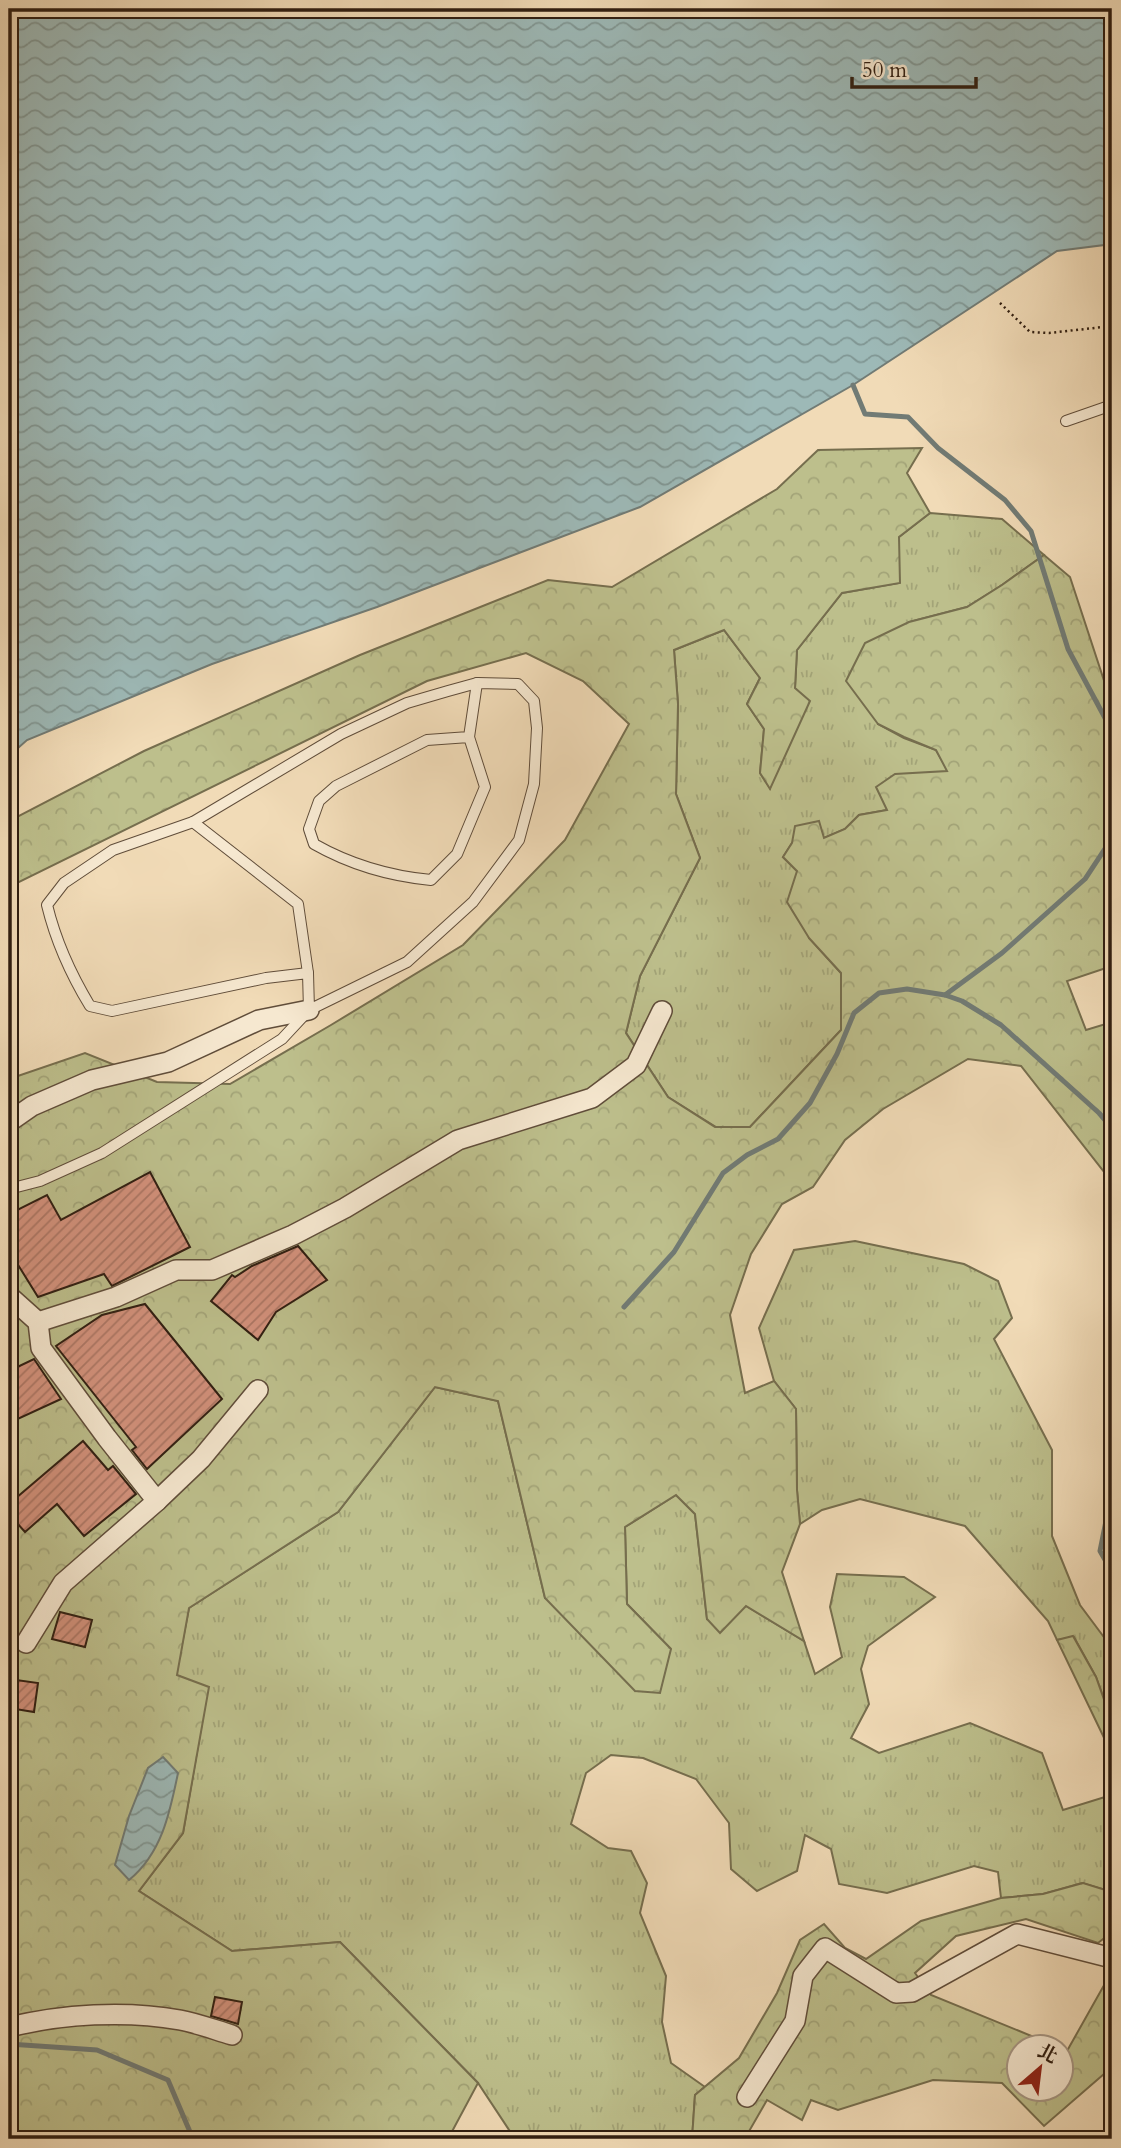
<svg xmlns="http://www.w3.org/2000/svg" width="1121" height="2148" viewBox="0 0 1121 2148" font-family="Cardo,'Noto Serif TC',serif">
<defs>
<pattern id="grass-tufts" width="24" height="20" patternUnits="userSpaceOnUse" patternTransform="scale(1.75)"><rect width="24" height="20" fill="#bdbf8c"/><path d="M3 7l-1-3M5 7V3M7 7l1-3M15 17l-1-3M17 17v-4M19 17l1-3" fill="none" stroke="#a3a478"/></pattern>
<pattern id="forest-crowns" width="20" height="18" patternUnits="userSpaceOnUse" patternTransform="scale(1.75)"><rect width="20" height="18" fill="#bdbf8c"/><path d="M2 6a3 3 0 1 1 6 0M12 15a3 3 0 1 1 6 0" fill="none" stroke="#a3a478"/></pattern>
<pattern id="water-waves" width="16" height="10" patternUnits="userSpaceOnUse" patternTransform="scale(1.75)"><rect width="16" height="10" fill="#9db9b7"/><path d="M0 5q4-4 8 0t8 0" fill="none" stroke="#809693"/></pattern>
<pattern id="building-hatch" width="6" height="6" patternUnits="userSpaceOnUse" patternTransform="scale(1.75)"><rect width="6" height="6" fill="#d3917c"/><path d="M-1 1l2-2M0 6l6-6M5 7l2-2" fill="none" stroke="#ac7664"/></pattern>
</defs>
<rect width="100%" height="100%" fill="#f1dbb7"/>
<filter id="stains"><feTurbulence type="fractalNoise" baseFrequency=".00286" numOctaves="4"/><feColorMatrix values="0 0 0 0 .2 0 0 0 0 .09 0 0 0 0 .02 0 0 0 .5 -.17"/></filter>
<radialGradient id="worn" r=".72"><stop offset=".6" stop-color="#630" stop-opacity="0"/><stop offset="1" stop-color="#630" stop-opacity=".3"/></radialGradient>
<g fill="url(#grass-tufts)" stroke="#766e4e" stroke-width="2">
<path d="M930,513L1002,519L1044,555L1002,585L967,607L909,622L878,724L904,738L936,750L948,771L887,810L859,815L845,829L824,838L792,843L783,857L797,871L809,938L841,973V1030L750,1127H716L668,1097L626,1033L640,976L700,858L676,794L678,704L674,650L724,630L760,678L747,704L764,729L760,773L770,788L795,688L797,650L842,593L899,583V537Z"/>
<path d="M855,1241L964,1264L998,1281L1012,1318L994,1339L1052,1450V1536L1080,1605L1112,1648V1722L1096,1677L1074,1637L1057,1640L1048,1621L965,1526L860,1499L822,1510L800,1524L797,1490L796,1409L774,1381L759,1328L794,1250Z"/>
<path d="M435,1387L498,1401L545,1598L671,1649L627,1604L625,1527L676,1495L695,1514L707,1619L746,1606L804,1641L815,1674L842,1657L830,1607L837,1574L904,1577L935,1597L868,1646L861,1669L869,1704L851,1738L879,1753L970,1723L1042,1753L1063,1810L1105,1797L1106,1773L1112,1776V1892L1082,1883L1043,1894L1001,1898L998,1872L974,1866L887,1893L839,1884L831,1849L805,1835L797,1871L757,1891L731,1869L729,1823L696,1779L643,1758L611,1755L586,1773L571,1824L608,1848L631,1851L647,1883L640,1913L666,1976L662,2022L671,2063L705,2087L695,2095L692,2139H515L478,2083L340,1942L232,1951L139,1891L183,1833L208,1688L176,1675L189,1608L338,1512Z"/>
</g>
<g fill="url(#forest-crowns)" stroke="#766e4e" stroke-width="2">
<path d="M922,448L907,473L930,513L899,537L900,583L842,593L797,650L795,688L810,701L770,789L760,773L764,729L747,704L760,678L724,630L674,650L678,704L676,794L700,858L640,976L626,1033L668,1097L715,1127H750L841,1030V973L809,938L787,902L797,871L783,857L792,843L795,826L819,821L824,838L845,829L859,815L887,810L876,787L895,774L947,771L936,750L904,737L878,724L846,681L865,643L909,622L967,607L1002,585L1044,555L1070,577L1112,705V966L1067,981L1086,1030L1112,1022V1182L1021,1066L968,1059L883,1109L845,1140L813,1187L782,1204L751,1254L730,1315L745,1393L774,1381L796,1409L797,1490L800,1524L782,1572L804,1641L746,1606L720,1633L707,1619L695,1514L676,1495L625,1527L627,1604L671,1649L660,1693L635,1691L545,1598L498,1401L435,1387L338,1512L189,1608L177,1675L209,1687L183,1833L139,1891L232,1951L340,1942L478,2083L448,2139H9V1079L85,1053L157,1082L230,1084L331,1025L463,945L565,840L629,724L583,681L526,653L427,681L9,887V821L144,751L360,655L548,580L612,587L777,489L818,450Z"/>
<path d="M1073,1636L1096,1677L1112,1722V1776L1106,1773L1107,1744L1057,1640Z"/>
<path d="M1083,1883L1112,1892V1932L1098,1943L1026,1919L956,1936L915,1973L931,1995L1056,2046H1020V2088H1062V2049L1067,2051L1112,1971V2067L1044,2126L1002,2083L933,2080L838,2110L811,2100L802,2120L767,2100L748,2133L759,2139H692L695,2095L739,2058L777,1993L800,1940L824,1924L845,1948L866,1959L921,1921L1001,1898L1043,1894Z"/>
</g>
<g fill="url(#water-waves)" stroke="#717b75" stroke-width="2">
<path d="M9,9H1112V244L1057,251L853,385L640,507L377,607L212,664L27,740L9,756Z"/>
<path d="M163,1757L178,1773C170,1812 162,1853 129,1880L115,1865L129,1816L148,1768Z"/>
</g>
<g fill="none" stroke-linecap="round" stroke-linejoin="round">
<g stroke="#717b75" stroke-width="5">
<path d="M853,385L865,414L908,417L938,448L1005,500L1031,531L1068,649L1112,731"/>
<path d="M945,995L962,1001L1001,1025L1099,1113L1112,1128"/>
<path d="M624,1307L674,1252L723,1173L747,1155L778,1139L810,1103L837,1054L854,1013L879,993L907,989L945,995L1002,953L1085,879L1112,838"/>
<path d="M1112,1491L1100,1551L1112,1572"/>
<path d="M9,2044L97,2050L168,2080L193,2139"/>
</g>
</g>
<g fill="url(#building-hatch)" stroke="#301e11" stroke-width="2">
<path d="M150,1172L190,1247L112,1286L104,1274L38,1297L15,1260L9,1263V1214L47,1195L61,1220Z"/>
<path d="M298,1246L327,1280L276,1312L258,1340L211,1301L232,1275L235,1277L252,1266Z"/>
<path d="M145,1304L222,1399L147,1469L132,1450L136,1447L56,1346L102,1315Z"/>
<path d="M34,1359L61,1399L9,1423V1371Z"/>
<path d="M83,1441L108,1470L113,1466L136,1494L84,1536L57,1504L25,1532L9,1514V1504Z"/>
<path d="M60,1612L92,1620L85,1647L52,1639Z"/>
<path d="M9,1679L38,1683L34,1712L9,1708Z"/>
<path d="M215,1997L242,2002L238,2024L211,2016Z"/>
</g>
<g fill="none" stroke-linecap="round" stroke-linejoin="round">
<g stroke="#604d3a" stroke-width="12">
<g id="lane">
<path d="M1066,421L1112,405"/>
<path d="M469,737L485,787L457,854L431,880C389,876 351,865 314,844L309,829L319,801L336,786L427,740L469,737L477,683"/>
<path d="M193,822L298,904L308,973"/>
<path d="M9,1189L40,1181L102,1153L282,1039L309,1010L407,962L473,902L519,840L534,784L537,728L534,701L518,684L477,683L448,691L407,703L341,734L193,822L113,850L64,883L47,905C56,942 70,973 90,1006L112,1011L266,978L308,973L309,1010"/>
</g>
</g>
<g stroke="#604d3a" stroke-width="22">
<g id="street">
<path d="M9,1122L32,1106L92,1080L168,1062L259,1020L309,1010"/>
<path d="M9,1296L38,1322L41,1348L107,1438L157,1501"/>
<path d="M38,1322L116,1297L176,1270H212L293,1235L345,1208L458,1140L592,1098L636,1065L662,1011"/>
<path d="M26,1643L63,1583L157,1501L201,1459L258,1390"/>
<path d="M9,2027C63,2014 125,2010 180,2020C197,2023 215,2030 232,2035"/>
<path d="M747,2097L795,2021L803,1976L825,1948L896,1993L912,1992L1017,1934L1112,1958"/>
</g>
</g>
<path stroke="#301e11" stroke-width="2.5" stroke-dasharray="2 3.5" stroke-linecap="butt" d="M1000,303L1030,332L1049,333L1112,326"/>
<use href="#lane" stroke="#f6e8d0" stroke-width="10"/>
<use href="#street" stroke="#f6e8d0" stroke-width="19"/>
</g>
<rect width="1121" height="2148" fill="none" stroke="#f1dbb7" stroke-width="35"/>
<rect x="10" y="10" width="1100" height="2127" fill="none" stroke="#301e11" stroke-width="3.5"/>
<rect x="18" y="18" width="1086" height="2113" fill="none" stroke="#301e11" stroke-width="2"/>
<g transform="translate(1040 2068) rotate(28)"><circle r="33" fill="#f6e8d0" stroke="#a79784" stroke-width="2"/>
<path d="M0-5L12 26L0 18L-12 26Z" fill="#8f2418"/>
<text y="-10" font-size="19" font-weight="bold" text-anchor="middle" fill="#301e11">北</text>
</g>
<path d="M852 77v10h124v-10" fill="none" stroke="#301e11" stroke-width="3.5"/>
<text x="862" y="77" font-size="21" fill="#301e11" stroke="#f6e8d0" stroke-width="5" paint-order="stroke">50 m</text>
<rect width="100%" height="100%" filter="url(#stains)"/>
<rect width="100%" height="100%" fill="url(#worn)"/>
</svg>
